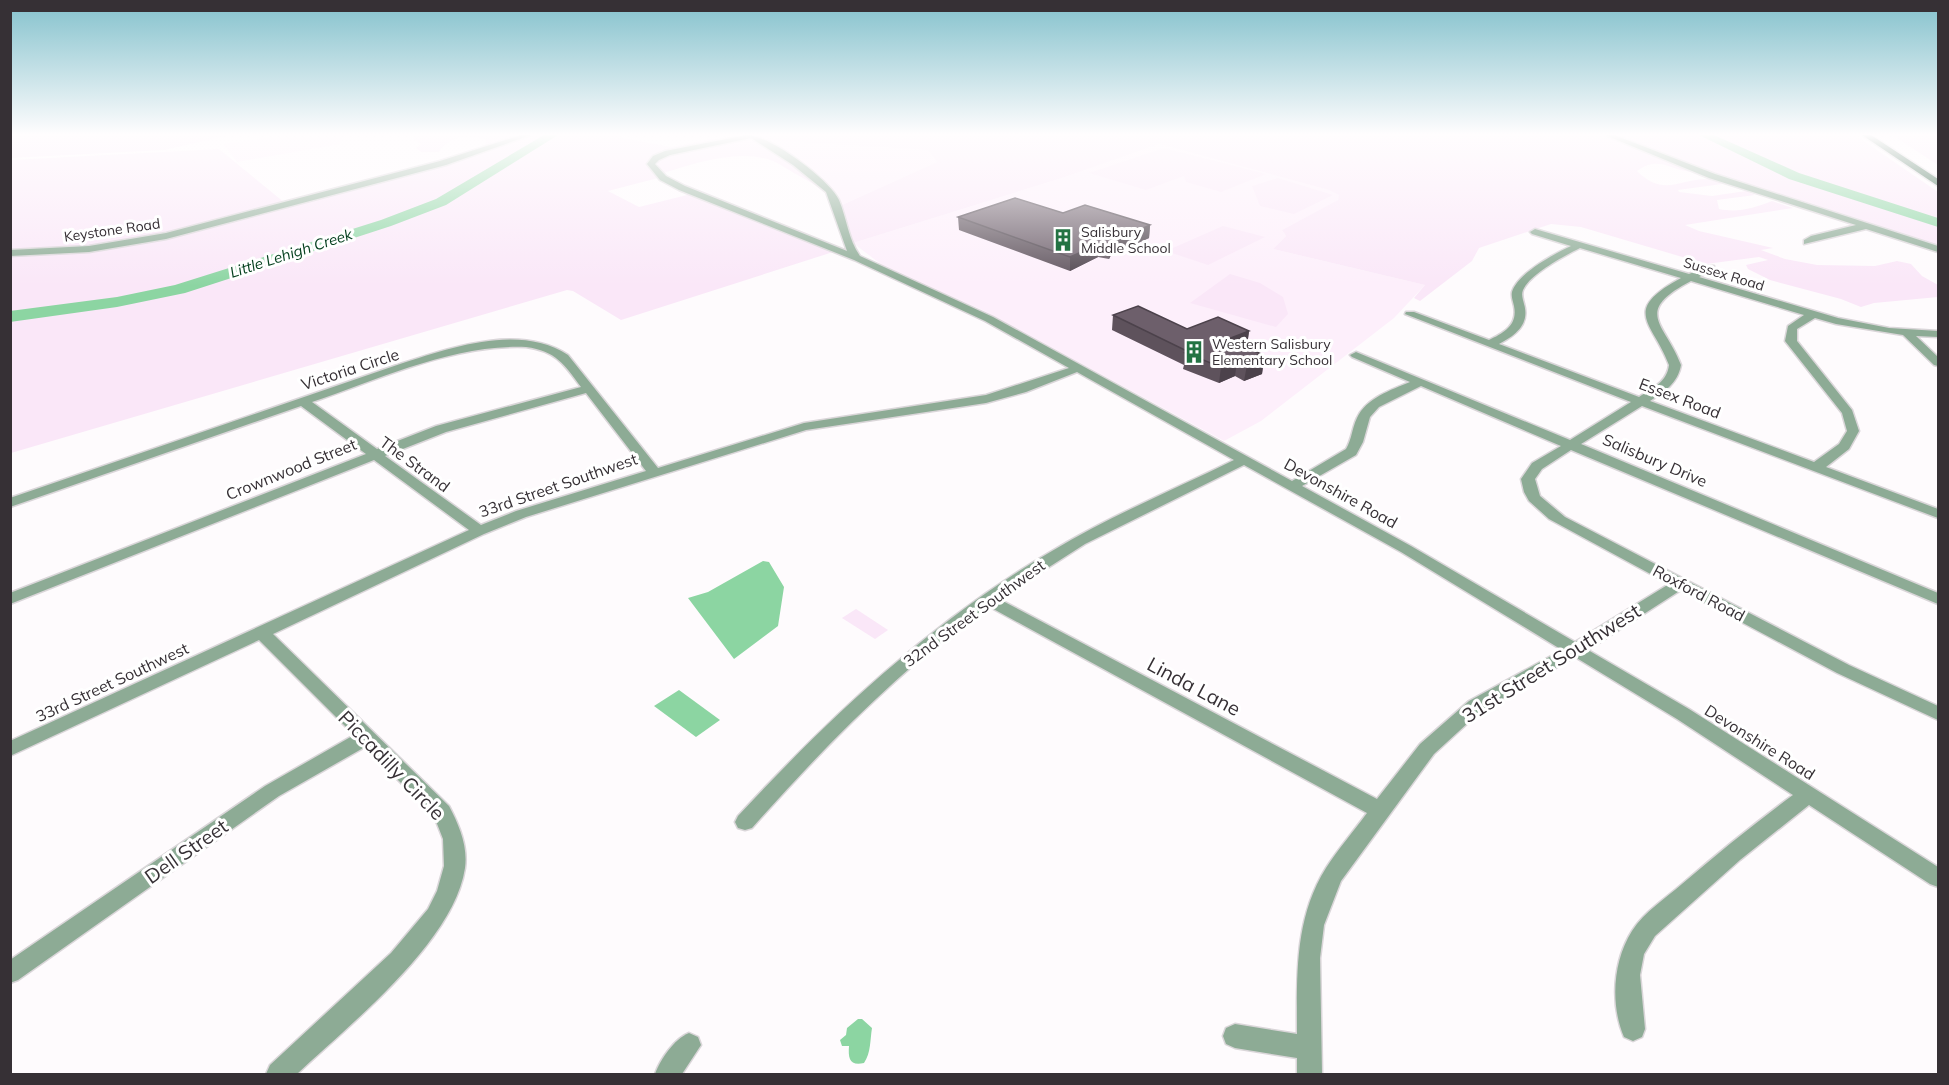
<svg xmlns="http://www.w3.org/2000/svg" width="1949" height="1085" viewBox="0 0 1949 1085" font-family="Mulish,sans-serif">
<rect width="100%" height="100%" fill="#fefbfd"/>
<g fill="#fdeffb">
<path d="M286,135H341L340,144L237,162L223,144Z"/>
<path d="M762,140L928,150L937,162L842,205L838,194L824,180Z"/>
<path d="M1159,144L1330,190L1340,195L1337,201L1282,230L1286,236L1273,249L1425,285L1394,318L1261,421L1224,441L982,310L886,268L853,243L1065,177Z"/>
</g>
<g fill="#fae7f8">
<path d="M10,135H231L164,150L11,158Z"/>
<path d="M415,135H524L483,148L487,140C470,134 449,135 439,152H421L416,148L421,144L414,140Z"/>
<path d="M531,135H620L623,138L671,147L709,139H733L656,154L647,164L658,178L608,191L639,207L691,194L833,252L621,320L573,291L567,290L11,453L10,256L140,243L449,162Z"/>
<path d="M761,135H1605L1665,161L1695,172C1672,172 1660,154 1637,171C1664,198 1680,178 1709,179C1713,179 1718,182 1722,184L1678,190L1679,192L1712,196L1746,191L1755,195L1717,200L1719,209C1738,213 1754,208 1772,201L1793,208L1685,225L1699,231L1773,248L1761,250L1785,259L1817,265L1875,266L1897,261L1911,264L1922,276L1938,285V297L1874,303L1861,307L1841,299L1770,280L1748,269L1746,265L1768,260L1759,257L1706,264L1581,227L1551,224L1479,248L1472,261L1420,301L1414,298L1425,285L1273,249L1286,236L1282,230L1338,200L1339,195L1329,190L1159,144L1065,177L853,243L842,205L937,162L928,150L762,140L755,136Z"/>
<path d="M1615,135H1855L1938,192V246C1829,212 1720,180 1615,135Z"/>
<path d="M1892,135H1938V165Z"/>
<path d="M747,138C769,140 815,179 829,196C818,186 807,180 794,173C787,169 780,164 773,161C738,148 697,163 663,173L658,165V159L664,156Z"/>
<path d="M1164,148L1266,174L1221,192L1186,182L1184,176L1146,190L1089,173Z"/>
<path d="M219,149L285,203L174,233L99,246L11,250V160Z"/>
<path d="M1278,178L1333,195L1294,214L1260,206L1252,186Z"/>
<path d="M1223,226L1265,237L1208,265L1166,251Z"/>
<path d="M1230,274L1260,283L1283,297L1288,314L1276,327L1190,303Z"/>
<path d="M856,609L888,630L875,639L842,618Z"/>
</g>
<g fill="#8cd5a2">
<path d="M763,561L769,562L784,587L778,626L734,659L688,598L708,592Z"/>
<path d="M679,690L720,720L696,737L654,706Z"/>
<path d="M858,1019H862L872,1028C870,1040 871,1053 864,1063C850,1066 848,1059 849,1046H842L840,1040L846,1035L847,1028Z"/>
</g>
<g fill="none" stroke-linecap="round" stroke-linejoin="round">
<g fill="#8cd5a2" fill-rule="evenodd">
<path d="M544,135H558L446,205L391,226L185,293L117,307L10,322V311L117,297L175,285L381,220L436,199Z"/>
<path d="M1699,135H1714L1799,173L1938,218V227L1789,179Z"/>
</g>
<g stroke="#dad6d9" stroke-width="3">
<g id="minor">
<path d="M521,135H531L446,165L166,239L89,252L10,256V250L89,246L166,233L440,161Z"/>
<path d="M747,135C769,135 829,179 839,200C847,219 848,239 860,256L993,317L1292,481L1346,449C1352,439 1352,428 1357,418C1366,398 1391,390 1410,382L1352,357L1350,355L1356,352L1570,440L1631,402L1405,314L1406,312H1414L1489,340C1504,333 1518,325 1514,306C1513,301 1511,297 1512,292C1518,273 1554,254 1571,246L1532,234L1530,232L1535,229L1689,274L1708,266H1714V270L1699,277L1838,318L1889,328L1938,331V337L1916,336L1938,357V366L1934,365L1903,335L1836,324L1815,318L1797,329V341L1852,410L1859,431L1849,449L1826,467L1938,509V518L1642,406L1581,444L1938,593V604L1571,450L1542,469L1535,479L1540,496L1565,517L1849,665L1938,706V720L1837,673L1681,590L1588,650L1689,709L1938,867V887L1930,884L1809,805L1740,860L1655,936L1644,954L1640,975L1645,1029L1642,1037L1633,1041L1624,1037C1610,1004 1613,961 1632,931C1645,911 1665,899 1682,884C1718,853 1755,823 1793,795L1677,719L1575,657L1481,711L1434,754L1341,881L1324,925L1320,958L1322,1074H1297V1058L1235,1048L1226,1044L1223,1036L1226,1028L1235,1024L1297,1034C1297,977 1294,919 1326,868C1338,849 1354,831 1367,813L988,606C900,669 824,747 752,828L745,830L738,828L735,822L738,816C832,715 932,621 1052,551C1110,516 1173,490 1234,460L1077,372L1026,392L986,403L806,430L526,517L484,534L273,634L449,806C459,825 468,846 465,868C454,942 350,1024 297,1074H266L270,1065L391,953L428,909L437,891L444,866L443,839L434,816L365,747L279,796L18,980L10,983V960L265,786L354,735L259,640L10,756V741L469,530L374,460L10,604V593L366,454L301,406L10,507V498L400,364C450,348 519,323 568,355L658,468L804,423L986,395L1069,368L985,321L854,260L679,190L660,180L647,164L653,156L665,151ZM751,138L793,165L826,192L847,251L685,186L666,176L655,164L659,160L670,155ZM1580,248L1681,278C1620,311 1653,322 1669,365C1667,382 1653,388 1639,397L1499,344C1516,335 1530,324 1524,304C1523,299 1521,295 1523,290C1530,274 1564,256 1580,248ZM1691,281L1804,315L1788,326L1785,341L1842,413L1847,431L1839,444L1814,462L1650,401C1664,392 1678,383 1681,365C1665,323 1632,312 1691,281ZM526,347C556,351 564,364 581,387L436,426L377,449L312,402C380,379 453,344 526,347ZM1421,386L1561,446L1532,463L1521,479L1524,492L1529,501L1549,519L1669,584L1575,642L1411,546L1302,486L1356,455L1363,442L1370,417L1379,407ZM586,393L646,471L516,511L481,525L385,456L446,432ZM1244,465L1401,552L1562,650L1469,701L1420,744L1377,799L999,599L1085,544Z"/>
<path d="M1605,135H1614L1715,174L1938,246V252L1866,229L1804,244V240L1811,236L1856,225L1709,178Z"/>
<path d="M689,1033L698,1037L701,1045L682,1074H655C660,1060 674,1039 689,1033Z"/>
</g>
</g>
<g stroke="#dad6d9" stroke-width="3">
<path id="highway" d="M1862,135H1871L1938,179V186Z"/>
</g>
<use href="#minor" fill="#8dab95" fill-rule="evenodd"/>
<use href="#highway" fill="#154d2b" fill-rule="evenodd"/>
</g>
<g fill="#5e525c">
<path d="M1063,213L1150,225L1149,238L1111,255L1109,259L1098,257L1070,271L959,230L958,217Z"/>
<path d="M1113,315L1187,329L1249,331L1247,346L1244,347L1264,358L1262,374L1244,381L1235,376L1219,383L1183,369L1184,365L1112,330Z"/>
</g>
<g fill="#4c424b">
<path d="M1150,225L1149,238L1111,255L1109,259L1110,246L1112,242Z"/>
<path d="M1099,244L1098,257L1070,271V257Z"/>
<path d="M1249,331L1247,346L1226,354L1228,339Z"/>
<path d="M1261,354L1260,360L1264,358L1262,374L1244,381L1247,365L1258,355Z"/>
<path d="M1237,361L1235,376L1219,383L1221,367Z"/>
</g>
<g fill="#6d5f6b" stroke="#4c424b" stroke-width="1.5">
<path d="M1015,198L1063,213L1085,205L1150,225L1112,242L1110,246L1099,244L1070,257L958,217Z"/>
<path d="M1138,306L1187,329L1218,317L1249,331L1228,339L1261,354L1258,355L1264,358L1247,365L1237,361L1221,367L1185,353L1189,352L1113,315Z"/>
</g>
<linearGradient id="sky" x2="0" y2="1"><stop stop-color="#83c1cc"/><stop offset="0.47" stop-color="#fffdfe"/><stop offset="1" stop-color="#fffdfe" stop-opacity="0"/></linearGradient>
<rect width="1949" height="286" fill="url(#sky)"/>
<defs>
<g id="building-bare" transform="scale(1.8)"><path d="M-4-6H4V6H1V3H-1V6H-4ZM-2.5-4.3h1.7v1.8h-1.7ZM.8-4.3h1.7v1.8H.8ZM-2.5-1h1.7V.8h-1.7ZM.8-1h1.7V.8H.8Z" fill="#237343" stroke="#fff" stroke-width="2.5" paint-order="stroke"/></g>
</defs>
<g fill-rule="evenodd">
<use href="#building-bare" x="1063" y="240"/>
<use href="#building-bare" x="1194" y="352"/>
</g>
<g text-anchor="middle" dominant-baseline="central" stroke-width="6" stroke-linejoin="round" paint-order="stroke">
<g font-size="14" fill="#363035" stroke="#fff">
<text transform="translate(112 230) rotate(-8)">Keystone Road</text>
<text transform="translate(1724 274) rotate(17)">Sussex Road</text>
</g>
<g font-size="14" fill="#363035" stroke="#fff" text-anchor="start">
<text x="1081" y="232">Salisbury<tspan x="1081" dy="16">Middle School</tspan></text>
<text x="1212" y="344">Western Salisbury<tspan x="1212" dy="16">Elementary School</tspan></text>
</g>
<g font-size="15" font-style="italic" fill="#05401f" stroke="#fff">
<text transform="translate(291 253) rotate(-18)">Little Lehigh Creek</text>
</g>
<g font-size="16" fill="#363035" stroke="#fff">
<text transform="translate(350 369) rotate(-18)">Victoria Circle</text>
<text transform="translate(1680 398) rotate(21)">Essex Road</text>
<text transform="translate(1655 460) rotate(23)">Salisbury Drive</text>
<text transform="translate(415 464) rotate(36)">The Strand</text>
<text transform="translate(291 469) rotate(-22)">Crownwood Street</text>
<text transform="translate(558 485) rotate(-19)">33rd Street Southwest</text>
<text transform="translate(1341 493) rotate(29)">Devonshire Road</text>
<text transform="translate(1699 593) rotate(28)">Roxford Road</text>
<text transform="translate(974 613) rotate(-36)">32nd Street Southwest</text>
<text transform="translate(112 682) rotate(-25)">33rd Street Southwest</text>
<text transform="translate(1760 742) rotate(32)">Devonshire Road</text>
</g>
<g font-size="20" fill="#363035" stroke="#fff">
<text transform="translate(1551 663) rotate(-32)">31st Street Southwest</text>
<text transform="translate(1194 686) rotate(28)">Linda Lane</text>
<text transform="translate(392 765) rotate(46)">Piccadilly Circle</text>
<text transform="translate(186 851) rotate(-35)">Dell Street</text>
</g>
</g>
<rect width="1949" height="1085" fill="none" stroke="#363035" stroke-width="24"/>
</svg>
